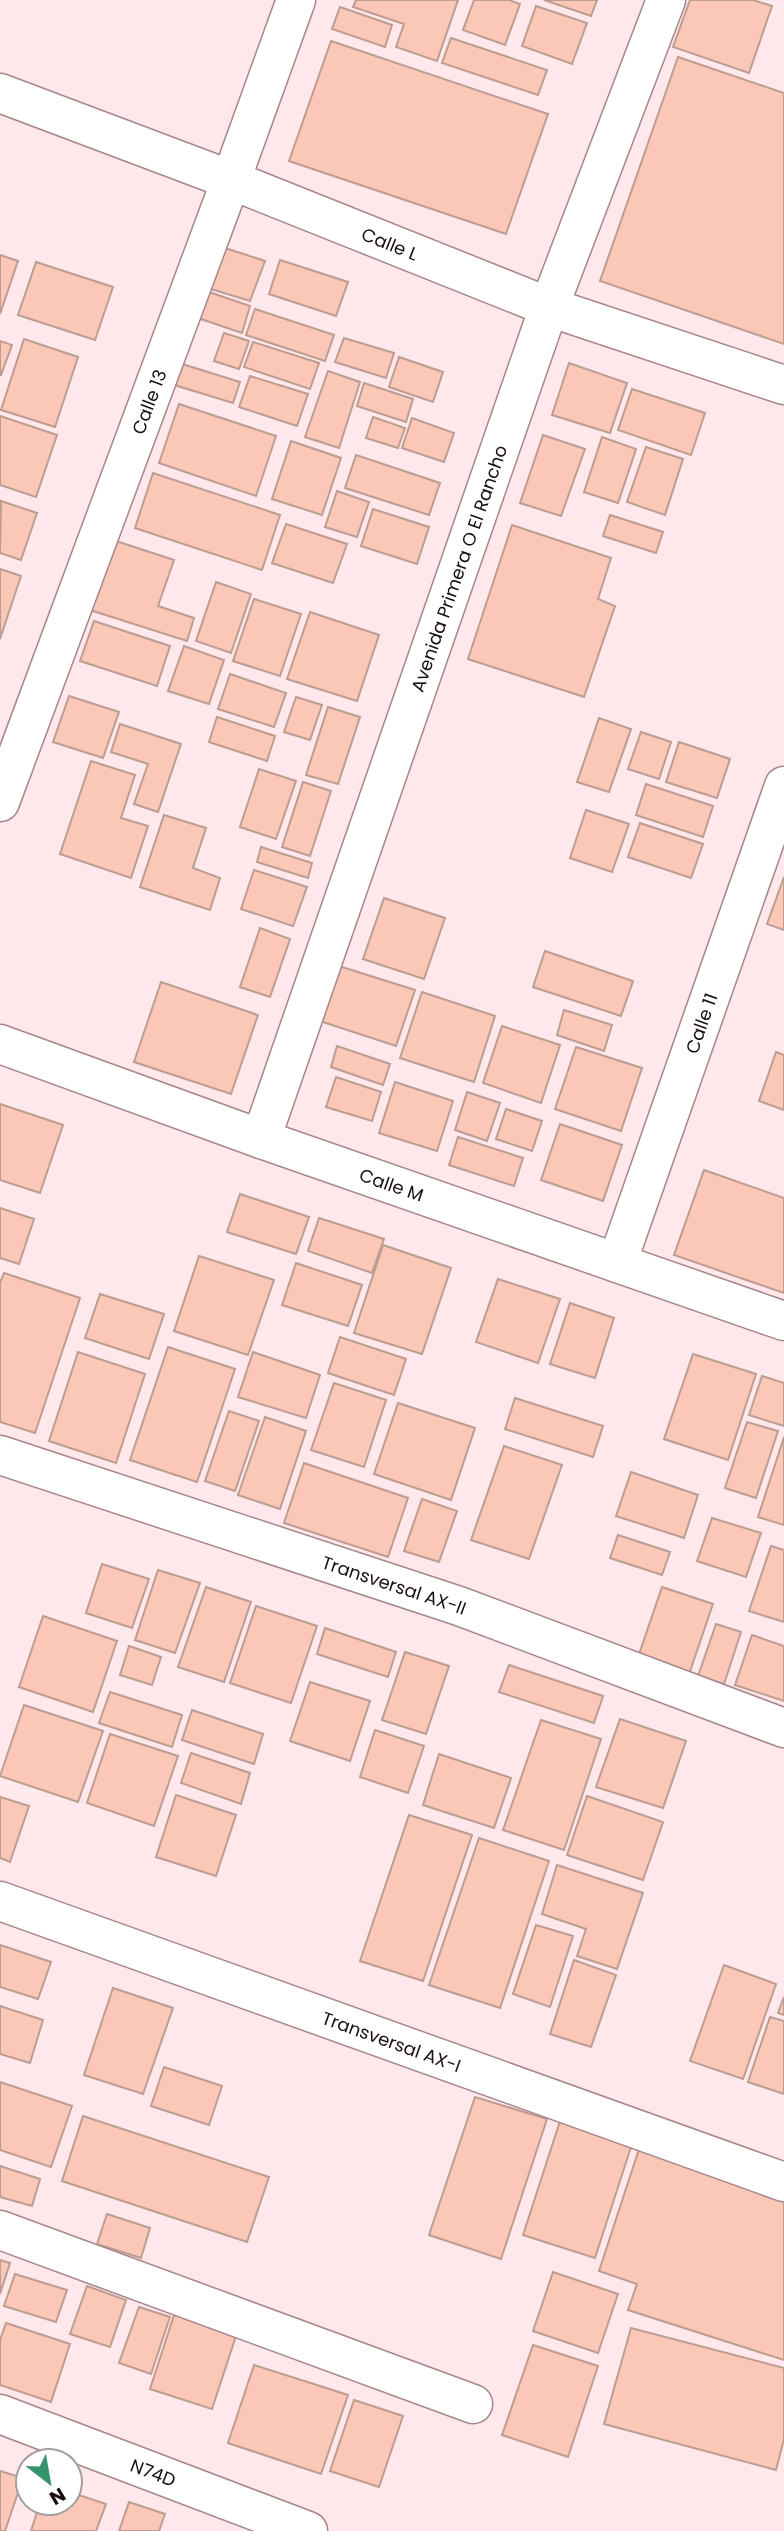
<svg xmlns="http://www.w3.org/2000/svg" width="784" height="2531" viewBox="0 0 784 2531" font-family="Poppins,sans-serif">
<rect width="100%" height="100%" fill="#ffe8eb"/>
<g fill="#fbc7b6" stroke="#bd9d92" stroke-width="2">
<path d="M356,0H458L437,61L396,47L404,24L353,7Z"/>
<path d="M474,0H509L520,4L505,45L463,30Z"/>
<path d="M544,0H597L591,16Z"/>
<path d="M690,0H753L772,6L749,73L673,47Z"/>
<path d="M536,6L587,23L572,64L522,46Z"/>
<path d="M340,7L392,25L385,47L332,29Z"/>
<path d="M451,38L547,70L538,95L442,63Z"/>
<path d="M331,41L548,114L506,234L289,161Z"/>
<path d="M678,57L784,93V344L600,281Z"/>
<path d="M222,247L265,261L250,301L208,288Z"/>
<path d="M0,255L18,261L0,314Z"/>
<path d="M280,260L348,282L336,316L269,294Z"/>
<path d="M36,262L113,287L95,340L18,315Z"/>
<path d="M203,290L250,306L242,333L195,317Z"/>
<path d="M255,309L334,335L325,361L246,335Z"/>
<path d="M224,333L249,341L239,369L214,361Z"/>
<path d="M344,338L394,353L386,378L335,362Z"/>
<path d="M24,339L78,357L55,427L1,410Z"/>
<path d="M0,341L12,345L1,375L0,374Z"/>
<path d="M253,342L319,363L310,389L244,367Z"/>
<path d="M399,357L443,372L433,402L389,387Z"/>
<path d="M179,363L240,382L233,403L171,384Z"/>
<path d="M569,363L627,383L610,433L552,415Z"/>
<path d="M328,371L360,382L339,448L305,437Z"/>
<path d="M250,376L308,394L297,426L239,407Z"/>
<path d="M364,383L413,399L406,422L357,406Z"/>
<path d="M632,389L705,413L691,455L618,430Z"/>
<path d="M179,404L276,436L256,496L159,463Z"/>
<path d="M0,416L57,435L36,497L0,485Z"/>
<path d="M373,417L405,428L398,448L366,438Z"/>
<path d="M412,418L454,433L444,462L402,448Z"/>
<path d="M543,435L585,449L561,516L520,503Z"/>
<path d="M602,437L636,449L618,503L584,492Z"/>
<path d="M291,441L341,458L322,515L272,499Z"/>
<path d="M646,447L683,459L665,515L627,502Z"/>
<path d="M356,455L440,483L429,515L345,488Z"/>
<path d="M153,473L280,515L262,570L135,528Z"/>
<path d="M337,491L369,502L357,537L325,527Z"/>
<path d="M1,501L37,513L21,560L0,553Z"/>
<path d="M373,509L429,527L417,564L361,546Z"/>
<path d="M610,515L663,532L656,553L603,536Z"/>
<path d="M286,524L347,544L333,583L272,563Z"/>
<path d="M512,525L611,558L598,599L615,606L584,697L468,659Z"/>
<path d="M113,540L174,560L158,606L194,618L187,641L90,610Z"/>
<path d="M0,569L21,576L0,639Z"/>
<path d="M216,582L251,594L231,653L196,641Z"/>
<path d="M254,599L301,614L280,676L233,661Z"/>
<path d="M310,612L379,635L357,701L287,679Z"/>
<path d="M94,621L170,646L157,686L80,661Z"/>
<path d="M184,646L224,660L209,704L168,691Z"/>
<path d="M230,674L286,693L274,727L218,709Z"/>
<path d="M69,696L119,712L103,758L53,742Z"/>
<path d="M296,697L322,705L310,740L284,732Z"/>
<path d="M328,707L360,717L338,784L306,775Z"/>
<path d="M217,717L275,736L267,761L209,742Z"/>
<path d="M599,718L631,729L609,792L577,782Z"/>
<path d="M120,724L181,744L158,812L134,804L148,764L111,752Z"/>
<path d="M641,732L671,742L659,779L628,769Z"/>
<path d="M679,742L730,759L717,798L666,782Z"/>
<path d="M91,761L135,775L121,818L148,826L131,878L60,854Z"/>
<path d="M259,769L296,781L276,839L240,827Z"/>
<path d="M303,782L331,791L310,856L282,847Z"/>
<path d="M646,784L713,806L703,837L636,815Z"/>
<path d="M586,810L629,824L612,872L570,858Z"/>
<path d="M164,815L206,828L193,868L220,878L210,910L140,887Z"/>
<path d="M640,823L703,844L691,878L628,857Z"/>
<path d="M261,847L312,863L308,878L257,862Z"/>
<path d="M254,870L307,887L293,926L241,909Z"/>
<path d="M784,877V930L767,924Z"/>
<path d="M384,898L445,918L424,979L363,959Z"/>
<path d="M260,928L290,939L270,997L240,987Z"/>
<path d="M545,951L633,981L621,1016L533,987Z"/>
<path d="M339,966L415,990L396,1046L320,1021Z"/>
<path d="M161,982L258,1015L231,1094L134,1062Z"/>
<path d="M422,992L495,1016L474,1082L400,1058Z"/>
<path d="M564,1010L612,1025L604,1051L557,1035Z"/>
<path d="M502,1026L560,1045L541,1103L483,1083Z"/>
<path d="M337,1046L390,1064L383,1085L331,1067Z"/>
<path d="M576,1047L642,1068L621,1131L555,1109Z"/>
<path d="M776,1052L784,1055V1110L759,1101Z"/>
<path d="M336,1077L381,1092L372,1121L326,1107Z"/>
<path d="M395,1082L453,1101L437,1151L379,1133Z"/>
<path d="M467,1092L500,1103L487,1141L455,1130Z"/>
<path d="M0,1104L63,1125L40,1193L0,1180Z"/>
<path d="M506,1109L542,1121L532,1151L496,1139Z"/>
<path d="M560,1124L622,1145L603,1201L541,1180Z"/>
<path d="M458,1137L523,1158L514,1186L449,1165Z"/>
<path d="M704,1170L784,1198V1293L674,1255Z"/>
<path d="M240,1194L309,1217L296,1254L227,1232Z"/>
<path d="M0,1208L34,1219L19,1264L0,1258Z"/>
<path d="M319,1218L384,1239L372,1273L308,1251Z"/>
<path d="M383,1245L451,1268L422,1354L354,1333Z"/>
<path d="M199,1256L274,1280L248,1355L174,1331Z"/>
<path d="M296,1263L362,1285L348,1326L282,1305Z"/>
<path d="M4,1273L80,1298L35,1433L0,1422V1283Z"/>
<path d="M498,1279L560,1299L538,1363L476,1342Z"/>
<path d="M100,1294L164,1314L149,1359L85,1338Z"/>
<path d="M570,1303L614,1318L595,1378L550,1364Z"/>
<path d="M340,1337L406,1359L394,1395L328,1373Z"/>
<path d="M168,1347L235,1369L197,1482L130,1460Z"/>
<path d="M78,1352L145,1374L116,1463L49,1441Z"/>
<path d="M253,1352L320,1375L306,1418L238,1397Z"/>
<path d="M693,1354L756,1374L728,1460L664,1439Z"/>
<path d="M762,1376L784,1383V1426L749,1415Z"/>
<path d="M334,1383L386,1400L364,1467L311,1450Z"/>
<path d="M515,1398L603,1426L593,1457L505,1429Z"/>
<path d="M398,1403L475,1428L451,1500L374,1474Z"/>
<path d="M229,1411L259,1421L235,1491L205,1481Z"/>
<path d="M265,1417L306,1431L280,1509L238,1495Z"/>
<path d="M747,1422L778,1431L756,1498L725,1488Z"/>
<path d="M784,1437V1525L758,1517Z"/>
<path d="M504,1446L562,1465L529,1559L471,1540Z"/>
<path d="M304,1463L408,1498L388,1557L284,1523Z"/>
<path d="M631,1472L698,1495L684,1538L616,1516Z"/>
<path d="M422,1499L457,1511L439,1562L404,1551Z"/>
<path d="M712,1518L761,1533L746,1577L697,1561Z"/>
<path d="M618,1535L670,1552L662,1575L610,1558Z"/>
<path d="M771,1546L784,1550V1622L749,1611Z"/>
<path d="M102,1564L149,1579L132,1628L86,1613Z"/>
<path d="M158,1570L200,1583L175,1653L135,1640Z"/>
<path d="M206,1587L251,1602L224,1682L178,1667Z"/>
<path d="M662,1587L713,1604L687,1680L636,1663Z"/>
<path d="M256,1606L317,1626L291,1703L230,1683Z"/>
<path d="M43,1616L117,1641L93,1712L19,1687Z"/>
<path d="M716,1624L741,1632L724,1684L698,1676Z"/>
<path d="M325,1628L396,1652L388,1677L317,1654Z"/>
<path d="M752,1635L784,1646V1701L735,1685Z"/>
<path d="M129,1646L161,1657L152,1685L120,1675Z"/>
<path d="M405,1652L449,1666L426,1734L382,1720Z"/>
<path d="M509,1665L603,1696L594,1723L499,1692Z"/>
<path d="M310,1682L370,1701L350,1761L290,1741Z"/>
<path d="M110,1692L182,1715L172,1747L99,1723Z"/>
<path d="M24,1705L103,1731L78,1802L0,1776Z"/>
<path d="M192,1710L263,1734L254,1764L182,1740Z"/>
<path d="M620,1719L686,1741L663,1808L596,1787Z"/>
<path d="M541,1720L601,1739L564,1850L503,1830Z"/>
<path d="M375,1730L424,1746L408,1793L360,1777Z"/>
<path d="M110,1734L178,1756L154,1826L87,1803Z"/>
<path d="M191,1753L250,1773L241,1804L181,1783Z"/>
<path d="M439,1754L511,1778L494,1828L423,1805Z"/>
<path d="M176,1795L236,1815L216,1876L156,1857Z"/>
<path d="M587,1796L663,1822L643,1880L567,1855Z"/>
<path d="M0,1797L29,1806L10,1862L0,1858Z"/>
<path d="M409,1815L472,1835L423,1981L360,1961Z"/>
<path d="M479,1838L549,1861L500,2008L429,1985Z"/>
<path d="M557,1865L643,1893L617,1969L577,1956L586,1929L542,1914Z"/>
<path d="M536,1925L573,1936L550,2007L513,1994Z"/>
<path d="M0,1945L51,1962L38,1999L0,1987Z"/>
<path d="M574,1960L616,1975L591,2047L550,2034Z"/>
<path d="M724,1965L776,1984L743,2079L690,2061Z"/>
<path d="M113,1988L173,2008L143,2094L84,2075Z"/>
<path d="M784,1997V2015L778,2013Z"/>
<path d="M0,2006L43,2020L30,2063L0,2054Z"/>
<path d="M770,2017L784,2021V2094L748,2082Z"/>
<path d="M164,2067L222,2086L209,2125L151,2106Z"/>
<path d="M0,2082L72,2106L51,2167L0,2150Z"/>
<path d="M475,2097L547,2119L501,2259L429,2235Z"/>
<path d="M83,2116L269,2177L247,2242L62,2181Z"/>
<path d="M560,2121L632,2144L595,2258L523,2235Z"/>
<path d="M641,2143L784,2189V2360L628,2310L637,2284L599,2271Z"/>
<path d="M0,2166L40,2179L32,2206L0,2197Z"/>
<path d="M107,2214L150,2228L141,2258L97,2244Z"/>
<path d="M0,2260L10,2263L0,2294Z"/>
<path d="M553,2272L618,2294L598,2353L533,2331Z"/>
<path d="M15,2274L67,2290L56,2322L4,2306Z"/>
<path d="M87,2286L126,2300L110,2347L70,2334Z"/>
<path d="M139,2307L170,2317L151,2374L119,2363Z"/>
<path d="M175,2312L237,2333L212,2409L150,2389Z"/>
<path d="M6,2323L70,2344L51,2402L0,2385V2340Z"/>
<path d="M631,2328L784,2368V2439L776,2470L604,2424Z"/>
<path d="M533,2345L598,2366L568,2457L502,2435Z"/>
<path d="M254,2365L348,2395L321,2474L228,2443Z"/>
<path d="M354,2400L403,2416L379,2487L330,2471Z"/>
<path d="M0,2471L23,2478L5,2531H0Z"/>
<path d="M70,2492L106,2504L96,2531H31L40,2503H70Z"/>
<path d="M129,2502L165,2514L159,2531H119Z"/>
</g>
<g fill="none" stroke-linecap="round" stroke-linejoin="round">
<g stroke="#a7868b" stroke-width="41">
<g id="minor">
<path id="s1" d="M0,93L231,180L549,307L784,385"/>
<path id="s2" d="M0,802L231,180L296,0"/>
<path id="s3" d="M0,1044L261,1139L784,1321"/>
<path id="s4" d="M261,1139L549,307L666,0"/>
<path id="s5" d="M617,1263L784,786"/>
<path id="s6" d="M0,1455L459,1606L784,1728"/>
<path id="s7" d="M0,1901L784,2182"/>
<path d="M0,2230L473,2404"/>
<path id="s8" d="M0,2414L308,2531"/>
</g>
</g>
<use href="#minor" stroke="#fff" stroke-width="38"/>
</g>
<g text-anchor="middle" dominant-baseline="central" stroke-width="6" stroke-linejoin="round" paint-order="stroke">
<g font-size="18" fill="#1b0e11" stroke="#fff">
<text stroke="none"><textPath href="#s1" startOffset="418">Calle L</textPath></text>
<text stroke="none"><textPath href="#s2" startOffset="427">Calle 13</textPath></text>
<text stroke="none"><textPath href="#s4" startOffset="604">Avenida Primera O El Rancho</textPath></text>
<text stroke="none"><textPath href="#s5" startOffset="254">Calle 11</textPath></text>
<text stroke="none"><textPath href="#s3" startOffset="416">Calle M</textPath></text>
<text stroke="none"><textPath href="#s6" startOffset="415">Transversal AX-II</textPath></text>
<text stroke="none"><textPath href="#s7" startOffset="416">Transversal AX-I</textPath></text>
<text stroke="none"><textPath href="#s8" startOffset="164">N74D</textPath></text>
</g>
</g>
<g transform="translate(49 2482) rotate(149)"><circle r="33" fill="#ffffff" stroke="#a49fa0" stroke-width="2"/>
<path d="M0-5L12 26L0 18L-12 26Z" fill="#36946c"/>
<text y="-10" font-size="19" font-weight="bold" text-anchor="middle" fill="#1b0e11">N</text>
</g>
</svg>
